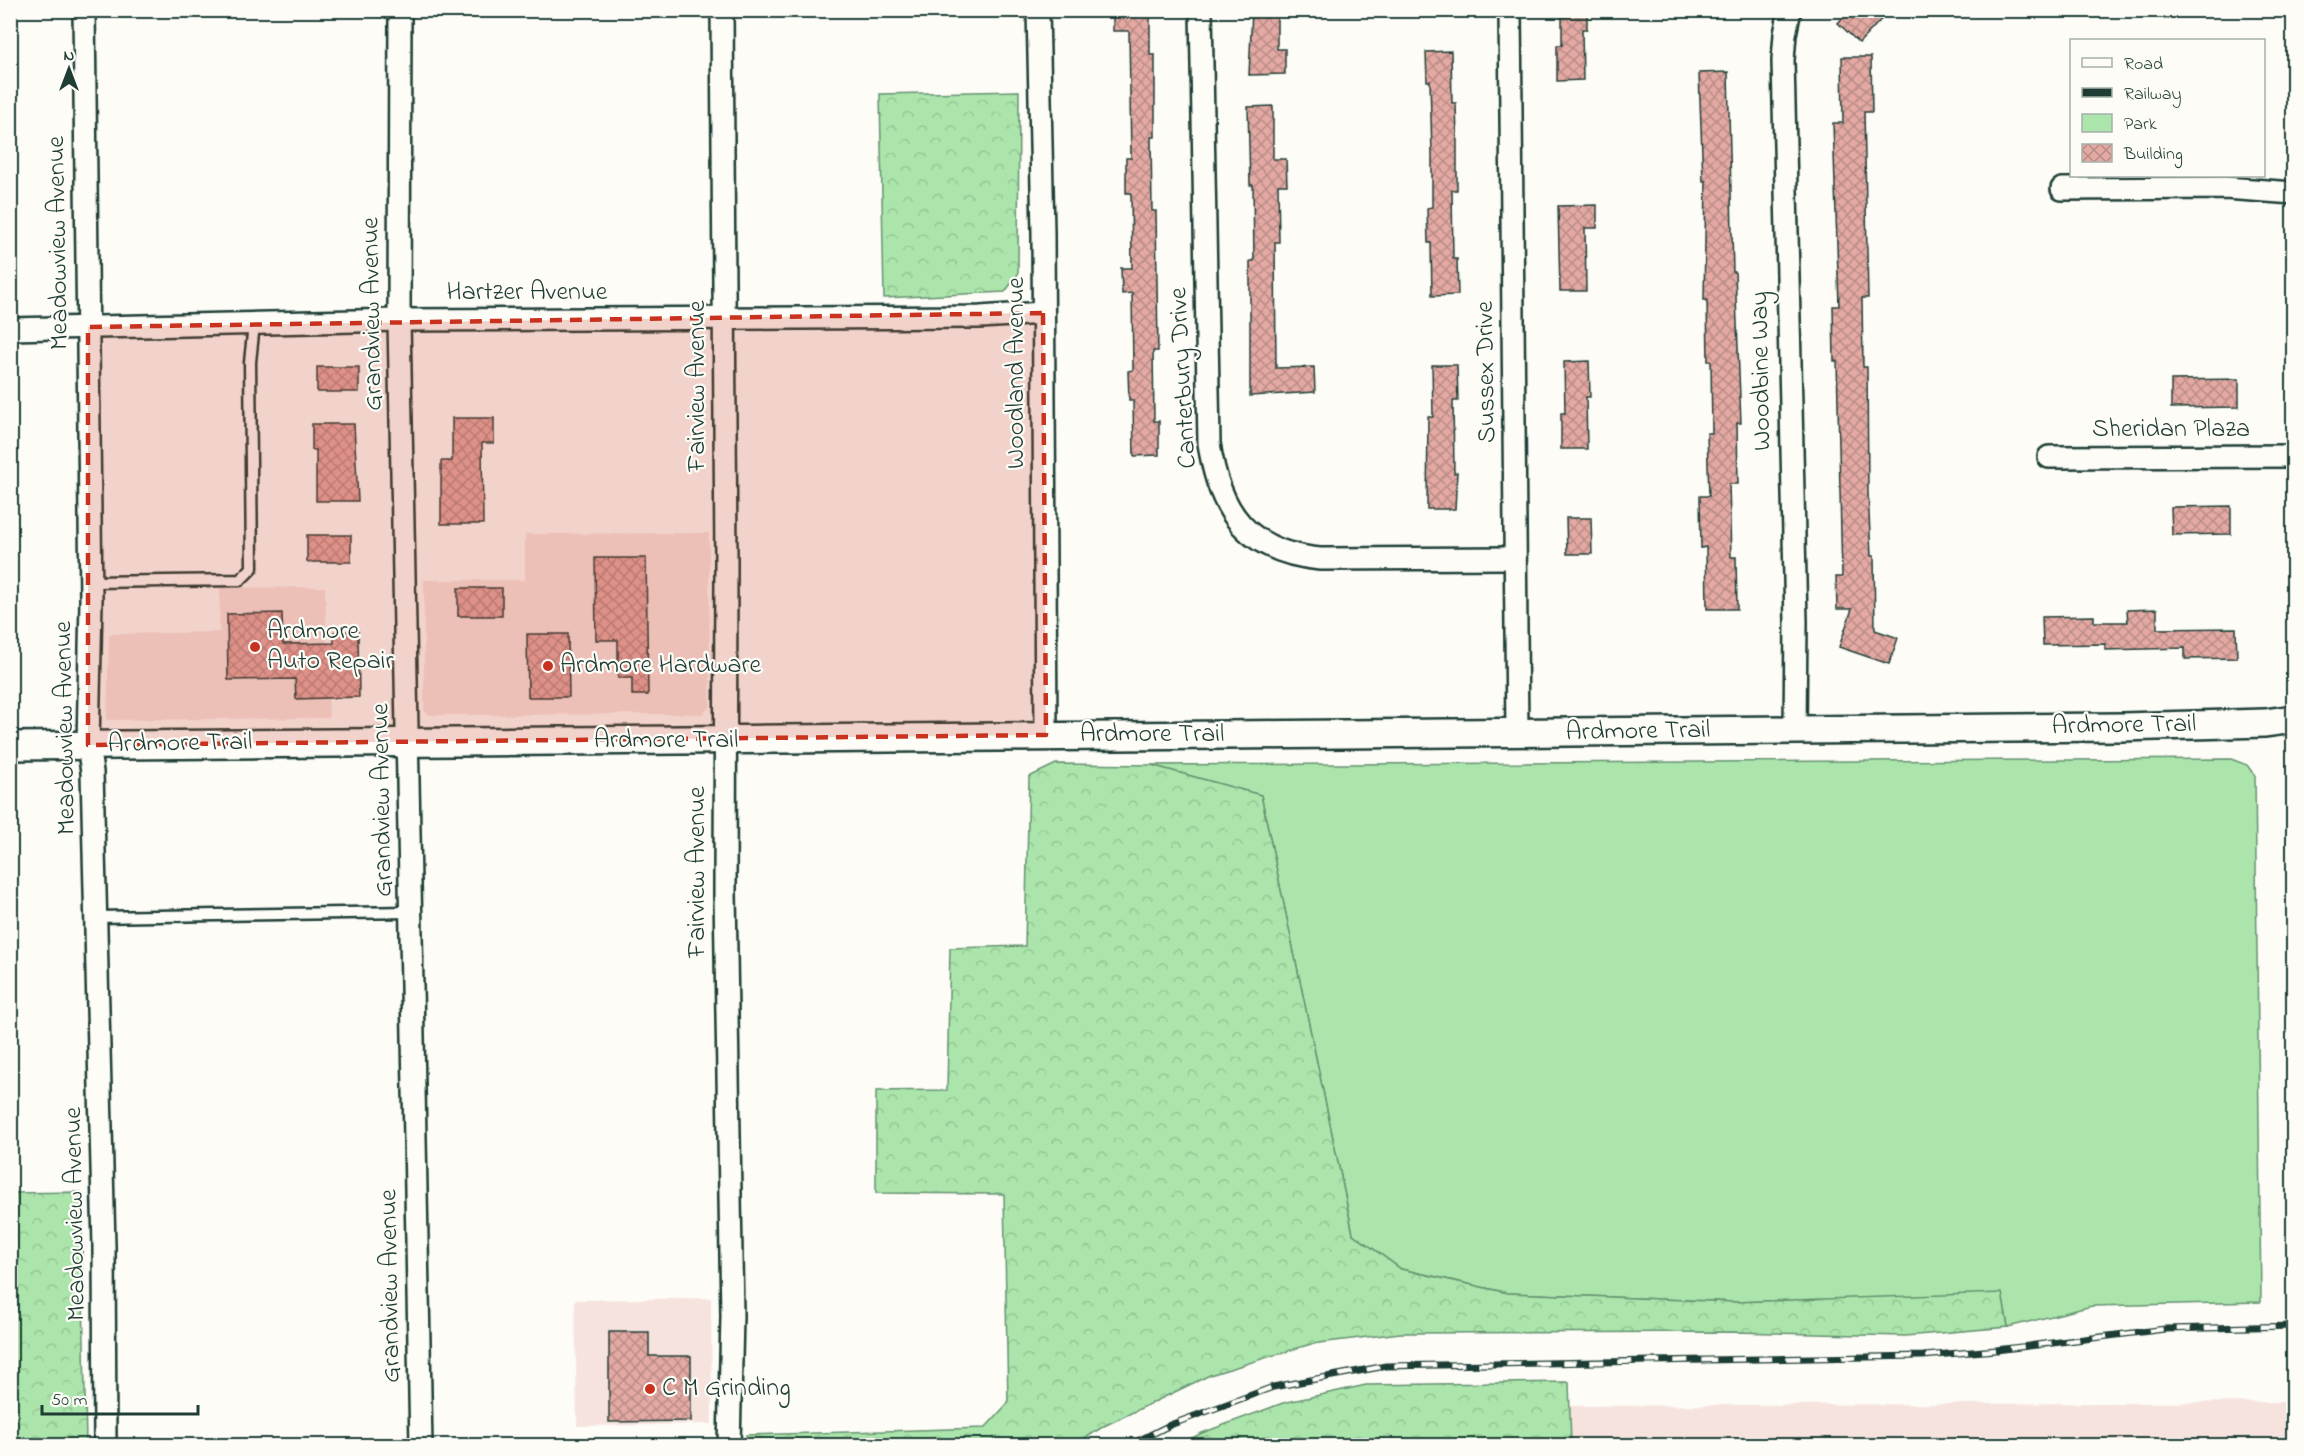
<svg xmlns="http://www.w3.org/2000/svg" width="2304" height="1456" viewBox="0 0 2304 1456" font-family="'Indie Flower',sans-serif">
<defs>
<pattern id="forest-crowns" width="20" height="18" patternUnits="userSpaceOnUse" patternTransform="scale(1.5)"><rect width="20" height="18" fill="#abe5ab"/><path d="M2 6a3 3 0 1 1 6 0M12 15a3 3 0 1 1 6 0" fill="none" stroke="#93c594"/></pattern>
<pattern id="building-cross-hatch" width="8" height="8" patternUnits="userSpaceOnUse" patternTransform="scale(1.5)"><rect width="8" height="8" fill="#e4a9a3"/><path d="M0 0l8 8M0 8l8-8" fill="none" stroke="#b88b86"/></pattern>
</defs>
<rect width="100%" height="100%" fill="#fdfcf7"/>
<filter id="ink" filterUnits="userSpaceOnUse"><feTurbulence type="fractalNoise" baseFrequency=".0167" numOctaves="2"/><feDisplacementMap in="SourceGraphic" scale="12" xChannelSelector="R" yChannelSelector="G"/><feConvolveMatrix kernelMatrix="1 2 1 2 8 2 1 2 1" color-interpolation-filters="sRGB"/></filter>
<g filter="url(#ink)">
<g fill="#f6e3de">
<path d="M709,533L710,707L702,714L429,715L424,710V580H525V534Z"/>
<path d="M325,587L329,718L107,720L109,634L219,632L220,588Z"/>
<path d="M711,1298L712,1424L577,1426L575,1300Z"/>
<path d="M2293,1402V1445H1571L1569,1406Z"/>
</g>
<path fill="#abe5ab" stroke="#659170" stroke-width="1.5" d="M2231,759L2247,765L2255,776L2261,1302L2092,1306L2008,1327L2002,1294L1735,1302L1508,1293L1401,1269L1353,1234L1261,795L1151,765Z"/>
<g fill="url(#forest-crowns)" stroke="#659170" stroke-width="1.5">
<path d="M1019,91L1018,274L1005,292L884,298L880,94Z"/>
<path d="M1056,764L1151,765L1261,795L1353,1234L1401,1269L1508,1293L1735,1302L2002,1293L2008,1327L1905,1336L1733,1332L1400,1333L1311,1344L1210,1375L1104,1426L1075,1445H746V1435L985,1428L1008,1403L1004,1194L876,1193V1091L947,1090L950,948L1025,946L1029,777Z"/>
<path d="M81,1192L86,1445H11V1193Z"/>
<path d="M1569,1382L1571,1445H1178L1202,1433L1283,1403L1366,1385Z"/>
</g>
<g fill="url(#building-cross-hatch)" stroke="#1f3d34" stroke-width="1.5">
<path d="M1113,10H1150V55H1155V137H1151L1152,211H1156L1158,351H1153L1154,421H1159V455L1134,456L1133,400H1129L1128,371L1133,370L1132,293L1122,294L1121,268H1132L1131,193H1126V158H1131L1129,31H1113Z"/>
<path d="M1252,10H1277V49H1285V74L1249,75Z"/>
<path d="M1562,10H1587V29H1582L1583,80L1557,81V45H1562Z"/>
<path d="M1850,10H1890L1859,43L1838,23Z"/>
<path d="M1451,51L1452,103H1456L1457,139V190H1452L1453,259H1457L1458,295L1432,296L1431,243H1428L1427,208L1432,207V154L1430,81H1427L1426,52Z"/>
<path d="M1842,57H1871L1872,112H1864L1868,298H1862L1863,367H1867L1868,492L1871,556H1874L1875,630L1898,638L1889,664L1839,647L1852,609H1837L1836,577H1842L1837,361H1834L1833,306H1839L1833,123H1843Z"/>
<path d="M1728,72L1733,272H1735L1741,423H1737L1738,484H1729L1731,557H1736L1737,609H1707L1706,547L1701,548L1700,496H1709L1707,433H1712L1711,361H1708L1707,300H1704L1706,181H1703L1699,73Z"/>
<path d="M1273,106V159H1286L1287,185H1278L1279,242H1275L1276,368L1314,367L1315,392L1250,396V261H1254L1253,185H1250L1248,107Z"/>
<path d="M1597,205V228H1585L1586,291H1560L1558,206Z"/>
<path d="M1589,361L1590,397H1586L1587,449H1561V413H1565L1564,362Z"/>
<path d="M1432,365H1457L1458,401H1453L1454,473L1457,472L1455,509H1427L1428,417H1433Z"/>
<rect x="317" y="367" width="42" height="25"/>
<path d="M2239,379V407L2171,408V380Z"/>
<path d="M452,418H494V443H482L483,524H441V461H452Z"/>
<path d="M312,424H354L358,501H316V450H312Z"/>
<path d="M2231,506V534L2172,535L2171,507Z"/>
<path d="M1566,518H1591L1592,554H1567Z"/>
<rect x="307" y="535" width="44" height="27"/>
<path d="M595,558H646L648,695H632V678H618V640H596Z"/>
<rect x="458" y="588" width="44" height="28"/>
<path d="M2157,609V629L2236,628L2237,658L2185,659V648L2105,650V644L2043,645L2042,617L2094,616V622H2128L2127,610Z"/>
<path d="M282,613L283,644L334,643V632L358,631L359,697L296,699L295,679L228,680L227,614Z"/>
<path d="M527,634H568L569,697H528Z"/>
<path d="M609,1332H649V1356H691V1421L609,1422Z"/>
</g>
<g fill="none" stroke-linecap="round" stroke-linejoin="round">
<g stroke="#1f3d34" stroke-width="15">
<g id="service">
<path d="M91,582L240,580L252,568L250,362L254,324"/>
<path d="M96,917L411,912"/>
</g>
</g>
<g stroke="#1f3d34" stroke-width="26">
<g id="minor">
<path d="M84,10L91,600L88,745L92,772L104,1246L105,1446"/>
<path d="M400,10L399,320L421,1446"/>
<path d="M722,10L726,562L725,893L732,1316L729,1446"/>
<path d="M1038,10L1043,233L1046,735"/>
<path d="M1201,10L1209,443C1219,513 1248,552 1320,559L1515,558"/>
<path d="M1510,10L1517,733"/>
<path d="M1790,10L1785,34L1783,60L1796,622L1795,730"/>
<path d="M2062,189L2225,188L2294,193"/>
<path d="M10,329L399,320L980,317L1043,313"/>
<path d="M2049,457L2294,456"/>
</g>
</g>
<g stroke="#1f3d34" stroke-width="32">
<path id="tertiary" d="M10,746L2122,727L2265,723L2294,719"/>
</g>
<use href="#service" stroke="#fdfcf7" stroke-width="10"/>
<use href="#minor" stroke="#fdfcf7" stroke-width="21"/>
<use href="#tertiary" stroke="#fdfcf7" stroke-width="27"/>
<g stroke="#1f3d34" stroke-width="7">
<path id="rail" d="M1128,1446L1170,1425L1273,1387L1386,1366L1923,1356L1996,1350L2165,1329L2294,1326"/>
</g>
<use href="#rail" stroke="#fdfcf7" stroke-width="4.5" stroke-dasharray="14" stroke-linecap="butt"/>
</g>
</g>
<path fill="#c8321e" fill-opacity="0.2" stroke="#c8321e" stroke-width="4.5" stroke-dasharray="12 8" stroke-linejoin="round" d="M1043,313L1046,735L88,745V327Z"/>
<g fill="#c8321e" stroke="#fdfcf7" stroke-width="2">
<circle cx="255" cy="647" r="6"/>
<circle cx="548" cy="666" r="6"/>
<circle cx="650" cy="1389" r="6"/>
</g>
<g text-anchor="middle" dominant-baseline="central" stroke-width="4.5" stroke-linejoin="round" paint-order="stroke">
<g font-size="26" fill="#1f3d34" stroke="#fdfcf7">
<text transform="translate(59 243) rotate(-91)">Meadowview Avenue</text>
<text x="527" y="293">Hartzer Avenue</text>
<text transform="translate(373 314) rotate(-91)">Grandview Avenue</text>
<text transform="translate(1762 371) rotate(-91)">Woodbine Way</text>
<text transform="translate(1487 372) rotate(-91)">Sussex Drive</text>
<text transform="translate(1017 373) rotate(-90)">Woodland Avenue</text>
<text transform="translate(1184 378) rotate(-93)">Canterbury Drive</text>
<text transform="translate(698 386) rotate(-90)">Fairview Avenue</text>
<text x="2171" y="430">Sheridan Plaza</text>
<text transform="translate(2124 726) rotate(-1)">Ardmore Trail</text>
<text transform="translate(66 728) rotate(-91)">Meadowview Avenue</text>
<text transform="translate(1638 732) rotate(-1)">Ardmore Trail</text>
<text x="1152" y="735">Ardmore Trail</text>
<text x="666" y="741">Ardmore Trail</text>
<text transform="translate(180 744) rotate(-1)">Ardmore Trail</text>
<text transform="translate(383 800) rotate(-91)">Grandview Avenue</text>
<text transform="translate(698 872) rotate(-90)">Fairview Avenue</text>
<text transform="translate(76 1214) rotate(-91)">Meadowview Avenue</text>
<text transform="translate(391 1286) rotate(-91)">Grandview Avenue</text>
</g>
<g font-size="26" fill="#1f3d34" stroke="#fdfcf7" text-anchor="start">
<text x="267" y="632">Ardmore<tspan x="267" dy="30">Auto Repair</tspan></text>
<text x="560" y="666">Ardmore Hardware</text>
<text x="662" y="1389">C M Grinding</text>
</g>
</g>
<rect width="2304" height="1456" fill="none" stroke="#fdfcf7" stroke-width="36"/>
<rect x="18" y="18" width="2268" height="1420" fill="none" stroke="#1f3d34" stroke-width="2" filter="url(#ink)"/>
<rect x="2070" y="39" width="195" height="138" fill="#fdfcf7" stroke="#a4b0a9" stroke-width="1.5"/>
<rect x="2082" y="58" width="30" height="9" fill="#fdfcf7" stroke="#a4b0a9" stroke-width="1.5"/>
<text x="2124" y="69" font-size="18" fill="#1f3d34">Road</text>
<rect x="2082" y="88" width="30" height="9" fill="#1f3d34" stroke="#a4b0a9" stroke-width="1.5"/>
<text x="2124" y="99" font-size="18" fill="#1f3d34">Railway</text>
<rect x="2082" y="114" width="30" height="18" fill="#abe5ab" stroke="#a4b0a9" stroke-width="1.5"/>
<text x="2124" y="129" font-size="18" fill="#1f3d34">Park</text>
<rect x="2082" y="144" width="30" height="18" fill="url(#building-cross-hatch)" stroke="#a4b0a9" stroke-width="1.5"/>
<text x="2124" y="159" font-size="18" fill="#1f3d34">Building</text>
<g transform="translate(69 69)" stroke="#fdfcf7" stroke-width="4.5" paint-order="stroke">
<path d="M0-4.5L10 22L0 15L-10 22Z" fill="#1f3d34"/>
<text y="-9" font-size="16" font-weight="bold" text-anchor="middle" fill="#1f3d34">N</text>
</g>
<path d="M42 1405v9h156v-9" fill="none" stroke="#1f3d34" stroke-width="3"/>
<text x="51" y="1405" font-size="18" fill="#1f3d34" stroke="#fdfcf7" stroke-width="4.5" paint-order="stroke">50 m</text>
</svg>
